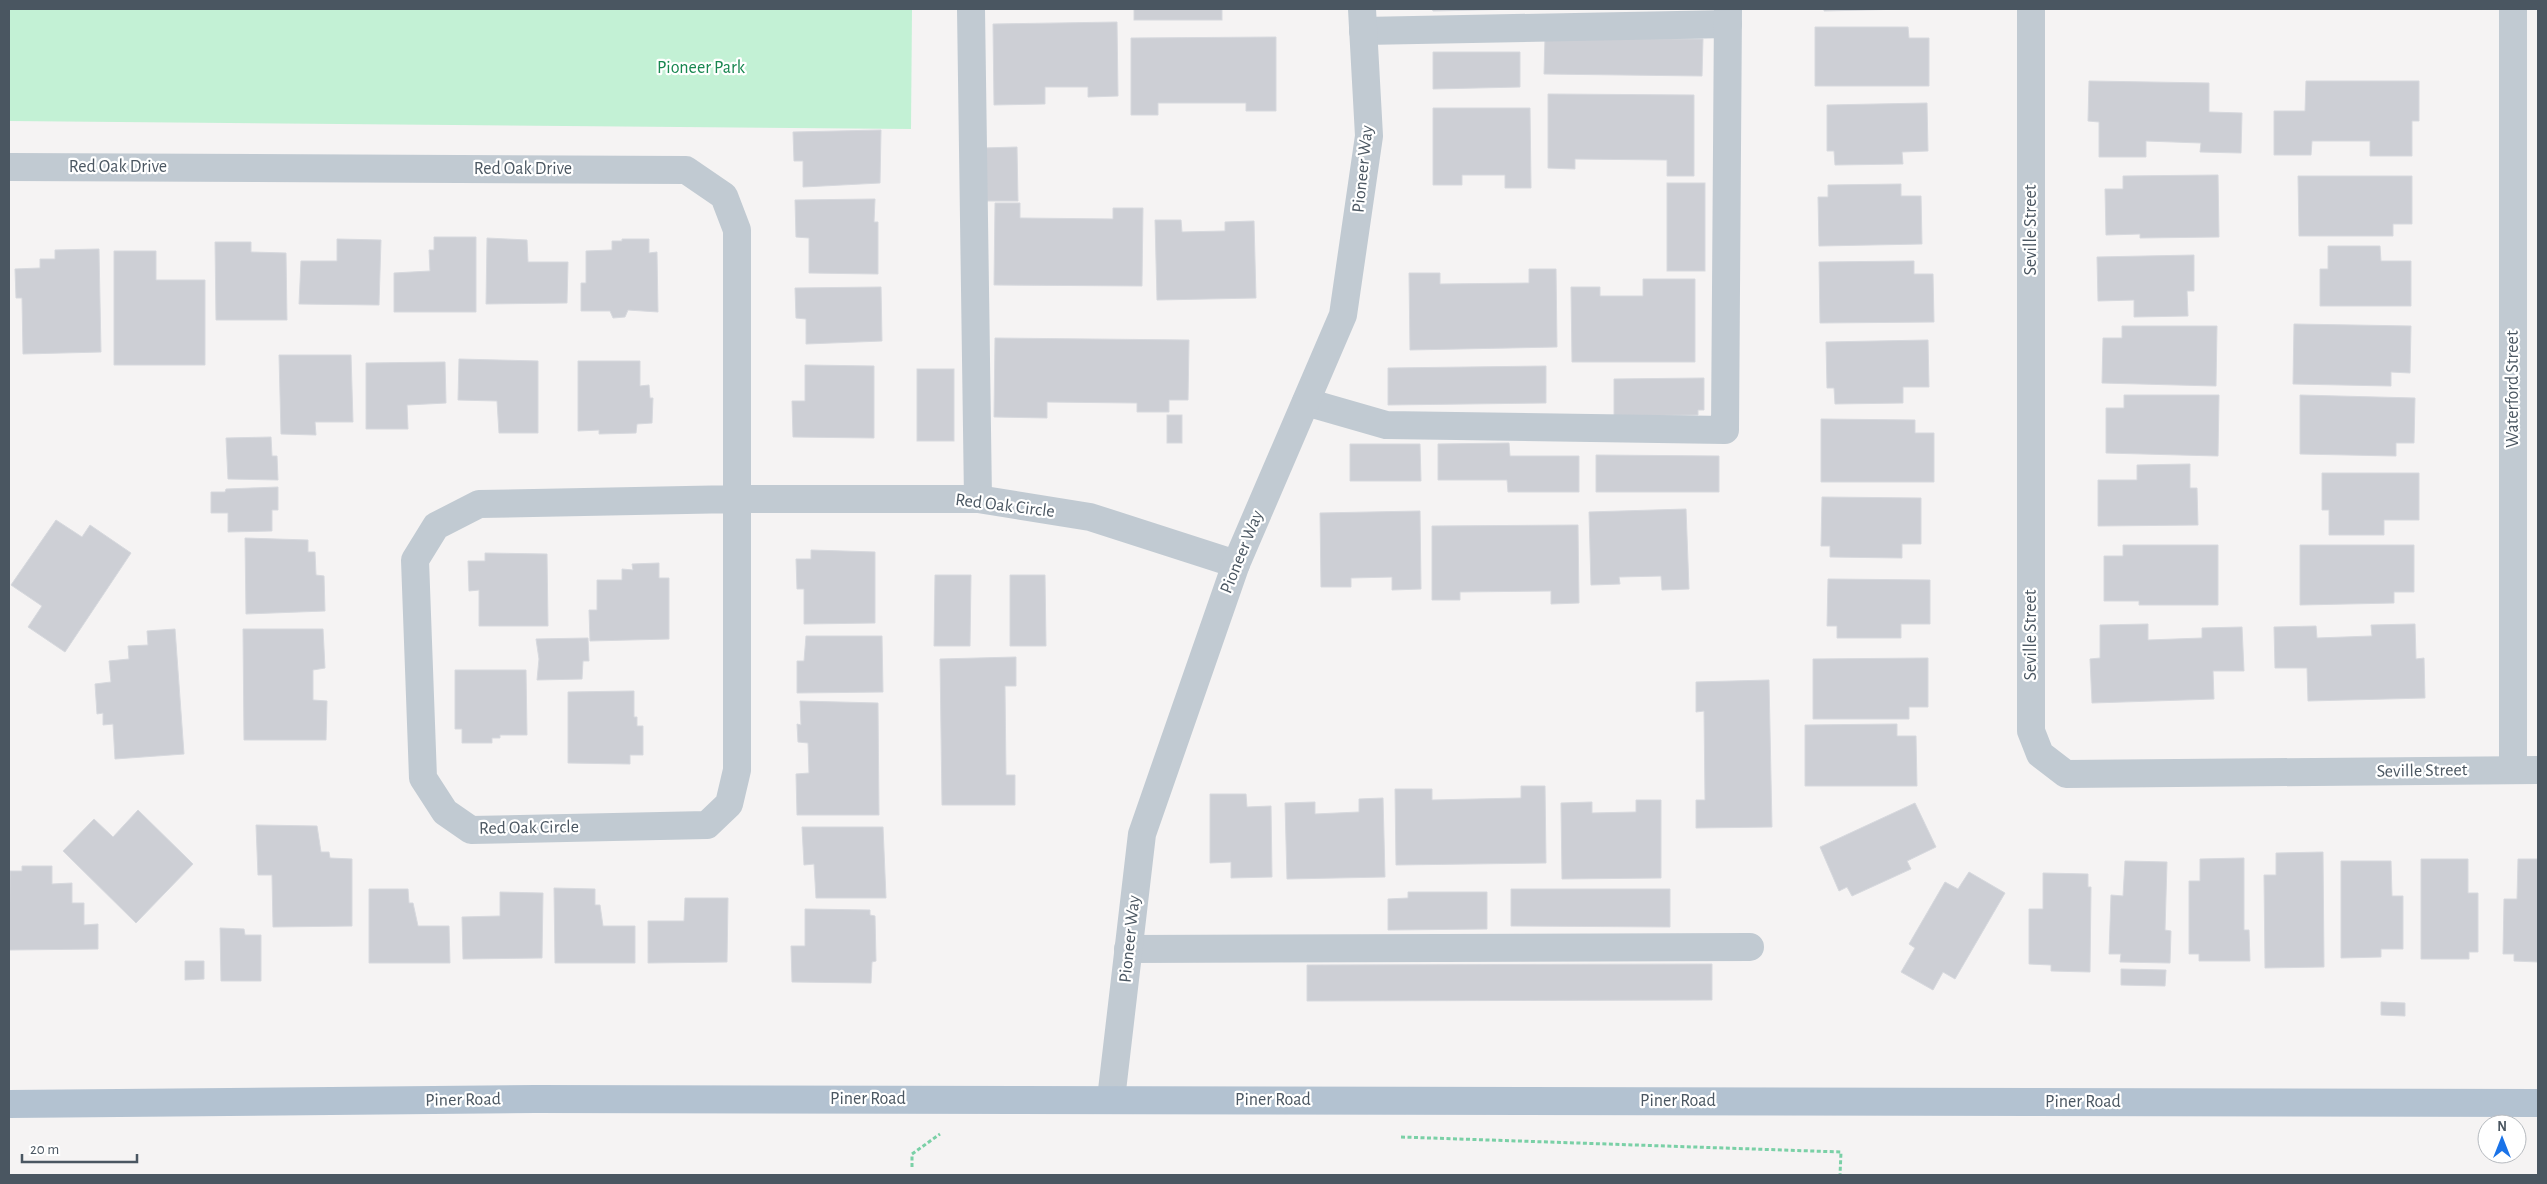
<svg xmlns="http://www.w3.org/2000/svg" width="2547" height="1184" viewBox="0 0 2547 1184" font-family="'Alegreya Sans',sans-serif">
<rect width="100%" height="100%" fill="#f5f3f3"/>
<path fill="#c3f1d5" d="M9,9H912L911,129L9,121Z"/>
<g fill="#cdcfd5" stroke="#d7d9de">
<rect x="1134" y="9" width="88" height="11"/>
<path d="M1432,9H1520L1433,11Z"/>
<path d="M1824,9H1905L1824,11Z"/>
<path d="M1117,22L1118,96L1088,97V87H1045V104L994,105L993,24Z"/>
<path d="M1815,27H1908L1909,38H1929V86H1815Z"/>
<path d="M1276,37V111H1246V103H1158V115H1131V38Z"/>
<path d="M1545,38L1703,39L1702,76L1544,74Z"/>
<path d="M1433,52H1520V87L1433,89Z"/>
<path d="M2089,81L2209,83V112L2242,113L2241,153L2200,152L2201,143L2146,141V157H2099V122L2088,121Z"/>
<path d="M2306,81H2419V121H2412V156H2370V141H2312L2311,155H2274V111H2305Z"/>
<path d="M1548,94L1694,95V176H1667V160L1575,159V169L1548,168Z"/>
<path d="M1927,103L1928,151L1902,152L1903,164L1835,165L1834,151H1827V105Z"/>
<path d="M1433,108H1530L1531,188H1505V175H1462V185H1433Z"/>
<path d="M881,130L880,183L803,187V161H794L793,132Z"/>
<path d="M1017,147L1018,201H984L983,148Z"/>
<path d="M2218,175L2219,237L2140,238V234L2106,235L2105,189H2123V176Z"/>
<path d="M2298,176H2412V224H2393V236H2299Z"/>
<rect x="1667" y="183" width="38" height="88"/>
<path d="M1901,184V196H1921L1922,244L1819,246L1818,197H1828V185Z"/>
<path d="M875,199L874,222H878V274L809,273V238L796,237L795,200Z"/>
<path d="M995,203H1020V218L1113,219V208H1143L1142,286L994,285Z"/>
<path d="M1155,220H1181L1182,232L1225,231V222L1254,221L1256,298L1157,300Z"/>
<path d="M434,237H476V312H394V273L430,271L429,250H434Z"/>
<path d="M487,238L527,240L528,262H568L567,303L486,304Z"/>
<path d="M337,239L381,240L379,305L299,304L301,261H337Z"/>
<path d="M622,239H649V253L657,252L658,312L628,310L625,317L613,318L610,311H581V283H586V251L612,250V241H622Z"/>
<path d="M215,242H251V252L286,253L287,320H216Z"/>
<path d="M2328,246H2380L2381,261H2411V306H2320V269H2328Z"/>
<path d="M99,249L101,352L23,354L22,298H16L15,269L40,268V259H55V250Z"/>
<path d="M114,251H156V280H205V365H114Z"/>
<path d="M2194,255V291H2187L2188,316L2134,317V300L2098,301L2097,257Z"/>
<path d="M1914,261V274H1933L1934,322L1820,323L1819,262Z"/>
<path d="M1529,269H1556L1557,347L1410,350L1409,273H1440V284L1529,283Z"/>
<path d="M1643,279H1695V362H1572L1571,287H1600V296H1643Z"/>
<path d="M881,287L882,341L806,344V319L796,318L795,288Z"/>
<path d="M2294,324L2411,326L2410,373L2391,372V386L2293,384Z"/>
<path d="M2122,326H2217L2216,386L2102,383L2103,338H2122Z"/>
<path d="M995,338L1189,340L1188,400H1169V412H1137V403L1047,402V418L994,417Z"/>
<path d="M1928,340L1929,387H1903V403L1835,404L1834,388H1827L1826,342Z"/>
<path d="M279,355H351L353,422H315L316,435L281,434Z"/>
<path d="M459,359L538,361V433H499L497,401L458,400Z"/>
<path d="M578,361H640V386L649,385L650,398H653L652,423L637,424L636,433L599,434V430L578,431Z"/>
<path d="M445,362L446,403L407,405L408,429H366V363Z"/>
<path d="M805,365L874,366V438L793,437L792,401H805Z"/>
<path d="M1546,366V403L1388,405V368Z"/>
<rect x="917" y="369" width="37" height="72"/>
<path d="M1704,378V410H1698V415L1614,416V379Z"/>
<path d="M2124,395H2219L2218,456L2106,453V408H2124Z"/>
<path d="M2300,395L2415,398L2414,443H2396V456L2300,454Z"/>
<rect x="1167" y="415" width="15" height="28"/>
<path d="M1821,419L1915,420V433H1934V482H1821Z"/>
<path d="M271,437L272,456H277L278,480L228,479L226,438Z"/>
<path d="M1509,443L1510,456H1579V492H1508L1507,480H1438V444Z"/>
<path d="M1350,444H1420L1421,481H1350Z"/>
<path d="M1596,455L1719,456V492H1596Z"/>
<path d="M2190,464V488H2197L2198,525L2098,526V480H2137V465Z"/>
<path d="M2322,473H2419V520H2384V535H2329V510H2322Z"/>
<path d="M278,487V510H272V531L228,532V513H211V492H225L226,489Z"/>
<path d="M1822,497L1921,498V544H1902V558L1830,557V546H1821Z"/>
<path d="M1686,509L1689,589L1662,590L1661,576L1619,577L1620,584L1591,585L1589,512Z"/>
<path d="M1420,511L1421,589L1392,590V577L1351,578V587H1321L1320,513Z"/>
<path d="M56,520L82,537L90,525L131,553L65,652L28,627L42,606L11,585Z"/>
<path d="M1578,525L1579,603L1551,604V591L1460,592V600H1432V526Z"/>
<path d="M245,538L308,540V552H315L316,575L324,576L325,611L246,614Z"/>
<path d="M2123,545H2218V605H2139V601H2104V556H2123Z"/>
<path d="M2300,545H2414V592H2394V603L2300,605Z"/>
<path d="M811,550L875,552V623L804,624V589H797L796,559H811Z"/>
<path d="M485,553L547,554L548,626H479V590L469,591L468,561H485Z"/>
<path d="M659,563V578H669V639L590,641L589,610H597V580H622V569L633,570L632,564Z"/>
<path d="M935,575H971L970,646H934Z"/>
<path d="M1010,575H1045L1046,646H1010Z"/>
<path d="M1828,579L1930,580V624H1901V638H1837V626H1827Z"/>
<path d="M2148,624V640L2202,638V628L2242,627L2244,671H2213L2214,699L2092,703L2090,659L2100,658V625Z"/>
<path d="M2415,624L2416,659L2424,658L2425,698L2308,701L2307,668H2275L2274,627L2316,626L2317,638L2372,636L2371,625Z"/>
<path d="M175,629L184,754L115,759L113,724L103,725V713L97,714L95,684L111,682L109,661L129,659L128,646L148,645L147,631Z"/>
<path d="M243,629H323L325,668L313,670V700L327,701L326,740H244Z"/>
<path d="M806,636H882L883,692L797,693V661H804Z"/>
<path d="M588,638L589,661H583L582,679L537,680L539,659L536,639Z"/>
<path d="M1016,657V686H1005L1006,775H1015V805H942L940,659Z"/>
<path d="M1928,658V707H1909V719H1813V659Z"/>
<path d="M455,670H526L527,735H500V738H492V743H462V729H455Z"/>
<path d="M1769,680L1772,827L1696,828V800H1705L1704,711L1696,712V682Z"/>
<path d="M634,691V717H637V726H643V755H630V764L568,763V692Z"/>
<path d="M800,701L878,703L879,815H797L796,774L809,773L808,743L798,742L797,724L801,725Z"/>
<path d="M1897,724V736H1916L1917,786H1805V725Z"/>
<path d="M1521,786H1545L1546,863L1396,865L1395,789H1432V800L1521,798Z"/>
<path d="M1210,794H1246L1247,807L1271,806L1272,877L1231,878V862L1210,863Z"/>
<path d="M1383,798L1385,877L1287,879L1285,803L1315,802V814L1359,812V799Z"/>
<path d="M1636,800H1661V878L1562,879L1561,803L1592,802V813L1636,812Z"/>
<path d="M1915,803L1936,847L1907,861L1911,869L1852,896L1847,887L1839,891L1820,847Z"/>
<path d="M138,810L193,864L136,923L63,851L94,819L113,837Z"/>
<path d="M256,825L317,826L321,852H329L330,858L352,859V926L273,927L272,875H258Z"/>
<path d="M802,827H883L886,898H816L814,864L804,865Z"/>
<path d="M2323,852L2324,967L2265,968L2264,875H2276V853Z"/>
<path d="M2244,858V930H2249L2250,961H2199V954H2189V881H2200V859Z"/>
<path d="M2421,859H2468V893H2478V952H2469V959H2421Z"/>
<path d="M2518,859H2538V962L2514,961V954H2503L2504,899H2517Z"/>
<path d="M2125,861L2167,862L2165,930L2171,931L2170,963L2120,962L2121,954H2109L2111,895L2123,896Z"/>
<path d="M2341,861H2391L2392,896H2403V949H2381V957L2341,958Z"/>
<path d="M22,866H52V884L72,883V903H84V925L98,924V949L9,950L10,871H22Z"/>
<path d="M1969,872L2005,893L1955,979L1943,972L1933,990L1901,972L1915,948L1909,944L1945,882L1958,889Z"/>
<path d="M2043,873L2088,874V887H2091L2090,972L2051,971V965L2029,964V909H2043Z"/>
<path d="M554,888L595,889V905H600L603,926H635V963H555Z"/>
<path d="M369,889H408L409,903H413L418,926H449L450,963H369Z"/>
<path d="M1511,889H1670V927L1511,926Z"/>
<path d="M500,892L543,893L542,958L463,959L462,917L500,916Z"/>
<path d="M1408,892H1487V929L1388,930V899L1408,898Z"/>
<path d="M685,898H728L727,962L648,963V921H684Z"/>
<path d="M805,909L870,910V915L875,916L876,961L872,962L871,983L792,982L791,946H805Z"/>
<path d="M220,928L244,929L245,935H261V981H221Z"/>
<path d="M185,961H204V979L185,980Z"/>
<path d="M1712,964V1000L1307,1001V965Z"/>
<path d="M2121,969L2166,970L2165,986L2121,985Z"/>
<path d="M2381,1002L2405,1003V1016L2381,1015Z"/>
</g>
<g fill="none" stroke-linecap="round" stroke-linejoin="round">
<g stroke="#7ad0a6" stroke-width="3" stroke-dasharray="4 2.5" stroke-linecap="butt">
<path d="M1401,1137L1841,1152L1840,1175"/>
<path d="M912,1167V1154L940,1134"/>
</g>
<g stroke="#c1cad2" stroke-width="28">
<path d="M971,9L978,499"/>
<path d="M2031,9V731L2040,754L2066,774L2538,770"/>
<path d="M2513,9V770"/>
<path d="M1363,31L1728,24"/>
<path d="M9,167L686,170L724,196L737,230V770L729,804L707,825L471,830L445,812L423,778L415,560L436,526L479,504L737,499H978L1090,517L1236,564"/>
<path d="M1306,402L1386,425L1725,430L1728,9"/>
<path d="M1128,949L1750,947"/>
<path d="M1111,1099L1142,834L1236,564L1343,315L1369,136L1362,9"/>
</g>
<path stroke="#b3c2d1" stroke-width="28" d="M9,1104L535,1099L2538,1103"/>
</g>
<g text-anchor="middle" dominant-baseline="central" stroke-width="4.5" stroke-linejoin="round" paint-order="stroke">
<g font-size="18" fill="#17864f" stroke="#fff">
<text x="701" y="68">Pioneer Park</text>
</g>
<g font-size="18" fill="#4a5661" stroke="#fff">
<text x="118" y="167">Red Oak Drive</text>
<text x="523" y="169">Red Oak Drive</text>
<text transform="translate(1363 169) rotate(-84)">Pioneer Way</text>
<text transform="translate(2031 230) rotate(-90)">Seville Street</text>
<text transform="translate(2513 389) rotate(-90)">Waterford Street</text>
<text transform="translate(1005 506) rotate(7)">Red Oak Circle</text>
<text transform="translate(1242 552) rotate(-68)">Pioneer Way</text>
<text transform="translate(2031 635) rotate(-90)">Seville Street</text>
<text transform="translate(2422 771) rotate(-1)">Seville Street</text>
<text transform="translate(529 828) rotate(-1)">Red Oak Circle</text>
<text transform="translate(1130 939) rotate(-84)">Pioneer Way</text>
<text x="868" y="1099">Piner Road</text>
<text transform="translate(463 1100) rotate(-1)">Piner Road</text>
<text x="1273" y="1100">Piner Road</text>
<text x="1678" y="1101">Piner Road</text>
<text x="2083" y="1102">Piner Road</text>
</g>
</g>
<rect width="2547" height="1184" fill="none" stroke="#4a5661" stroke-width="20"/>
<g transform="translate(2502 1139)"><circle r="24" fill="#ffffff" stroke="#b7bbc0"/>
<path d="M0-4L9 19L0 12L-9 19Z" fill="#1a73e8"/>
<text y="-8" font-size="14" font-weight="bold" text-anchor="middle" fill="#4a5661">N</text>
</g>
<path d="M22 1154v8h115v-8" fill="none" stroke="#4a5661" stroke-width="2.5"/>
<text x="30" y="1154" font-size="15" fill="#4a5661" stroke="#ffffff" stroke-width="4" paint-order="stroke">20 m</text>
</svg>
